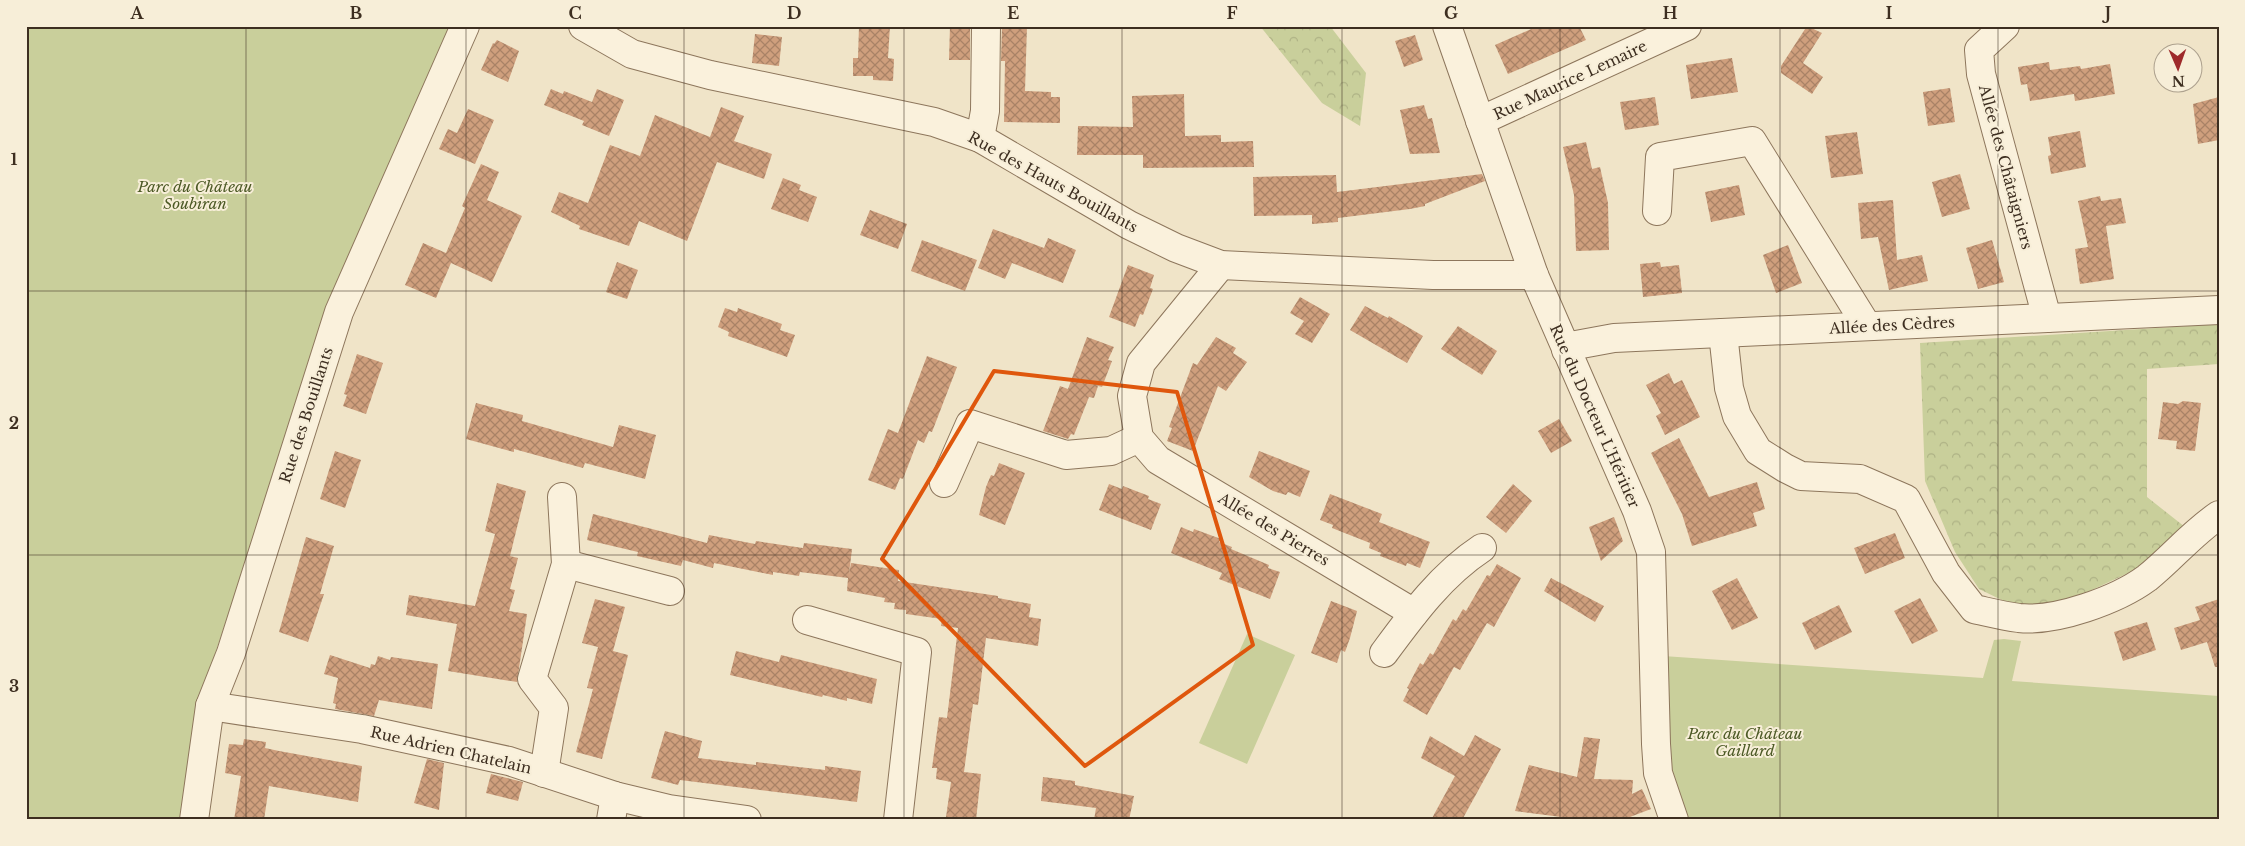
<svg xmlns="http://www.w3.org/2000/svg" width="2245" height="846" viewBox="0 0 2245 846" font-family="'Libre Baskerville',serif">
<defs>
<pattern id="forest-crowns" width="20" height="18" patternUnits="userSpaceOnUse" patternTransform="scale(1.25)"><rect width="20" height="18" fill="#c9cf9b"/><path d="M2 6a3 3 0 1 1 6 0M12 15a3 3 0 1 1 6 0" fill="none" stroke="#aeb285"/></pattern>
<pattern id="building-cross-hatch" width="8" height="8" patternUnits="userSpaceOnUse" patternTransform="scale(1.25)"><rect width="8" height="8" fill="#cf9f7d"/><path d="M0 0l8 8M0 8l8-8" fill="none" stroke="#a98266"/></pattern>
</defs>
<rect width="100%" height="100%" fill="#f0e4c8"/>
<g fill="url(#forest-crowns)">
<path d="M1260,26H1330L1366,73L1360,126L1322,103Z"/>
<path d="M2219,324V364L2147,369V497L2185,527L2141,567L2062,604H2010L1979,589L1955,552L1925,481L1920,343Z"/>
</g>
<g fill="#c9cf9b">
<path d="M26,26H455L335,293L201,696L184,820H26Z"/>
<path d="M1247,634L1295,655L1247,764L1199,743Z"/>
<path d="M2004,639L2021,641L2012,681L2219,696V820H1684L1666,772L1663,656L1983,678L1994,640Z"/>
</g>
<g fill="url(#building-cross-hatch)">
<path d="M859,26H890L888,58L894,59L893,81L873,80V76H853V58H858Z"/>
<path d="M950,26H970V60H949Z"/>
<path d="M1002,26H1027L1025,91L1051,92V97H1060V123L1004,122L1005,61H1001Z"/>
<path d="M1538,26H1579L1586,40L1508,74L1495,45Z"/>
<path d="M1807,26L1822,33L1803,63L1823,77L1812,94L1781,73V66Z"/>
<path d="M755,34L782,37L779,66L752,63Z"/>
<path d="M1415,35L1423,60L1404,67L1395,41Z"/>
<path d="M497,40L519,51L508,82L481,70L493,43L494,44Z"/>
<path d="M1732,58L1738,92L1691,99L1686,65Z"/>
<path d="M2049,62L2050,70L2080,66L2081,69L2110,64L2115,94L2075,101L2074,94L2030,101L2027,84L2021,85L2018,67Z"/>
<path d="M1950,88L1955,122L1928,126L1923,92Z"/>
<path d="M551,89L563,94L564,91L592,102L597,89L624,100L609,136L582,125L584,121L544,105Z"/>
<path d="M1184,94L1185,136L1221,135V142L1253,141L1254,167L1143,168V155H1077L1078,126L1133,127L1132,96Z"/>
<path d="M1655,97L1659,125L1625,130L1620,102Z"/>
<path d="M2219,97V140L2198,144L2193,104Z"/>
<path d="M1424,105L1428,119L1432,118L1440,153L1410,154L1400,110Z"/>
<path d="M721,107L744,116L734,141L772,154L764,179L717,162L687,241L639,221L629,246L579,229L580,226L551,212L559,192L588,203L610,145L640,156L655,115L710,137Z"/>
<path d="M468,109L494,120L475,164L439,149L448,129L457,133Z"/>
<path d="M2080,131L2086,167L2051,174L2048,156L2051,155L2048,137Z"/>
<path d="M1857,132L1863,174L1831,178L1825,136Z"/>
<path d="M1586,142L1592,169L1600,167L1608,203L1609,250L1576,251L1574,195L1563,147Z"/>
<path d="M481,164L499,172L487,200L522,216L492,282L451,263L436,298L405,285L423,243L446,253L465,208L462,206Z"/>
<path d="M1482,174L1485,181L1425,204V206L1410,209L1338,218V222L1312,224V215L1254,216L1253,177L1336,175L1337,192Z"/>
<path d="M1960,174L1970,209L1942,217L1932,182Z"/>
<path d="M783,178L801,185L799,190L817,197L808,222L771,209Z"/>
<path d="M1739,185L1745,215L1711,222L1705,192Z"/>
<path d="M2100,196L2101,201L2121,198L2126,223L2106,226L2114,279L2080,284L2075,249L2088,247L2078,201Z"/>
<path d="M1893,200L1897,260L1922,255L1928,281L1889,290L1878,237L1861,239L1858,203Z"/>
<path d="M870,210L907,224L898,249L860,235Z"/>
<path d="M993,229L1044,248L1048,238L1076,250L1063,283L1012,263L1005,279L978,268Z"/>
<path d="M922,240L977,260L965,291L911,271Z"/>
<path d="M1992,240L2004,282L1978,289L1966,248Z"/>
<path d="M1788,245L1802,283L1776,293L1763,255Z"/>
<path d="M617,262L638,270L627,299L606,292Z"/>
<path d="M1660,262L1661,267L1679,265L1682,293L1643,297L1640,264Z"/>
<path d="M1128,265L1154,275L1150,288L1153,289L1143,315L1140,314L1135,327L1109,317Z"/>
<path d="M1300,297L1330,314L1312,343L1295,334L1304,321L1290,313Z"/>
<path d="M1365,306L1388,318L1389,316L1423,336L1407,363L1350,330Z"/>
<path d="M725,308L737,312L738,308L782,324L780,330L795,335L787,357L728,336L729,332L718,327Z"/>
<path d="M1458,326L1497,351L1482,375L1441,349Z"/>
<path d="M1087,337L1114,347L1108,360L1112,361L1102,387L1098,386L1094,398L1089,397L1074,435L1071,434L1068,439L1043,431L1060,386L1068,389Z"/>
<path d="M1216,337L1236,348L1233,353L1247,362L1226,391L1218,386L1193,451L1167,441L1172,428L1169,427L1193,363L1197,365Z"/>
<path d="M357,354L383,363L366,414L343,406L347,395L344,394Z"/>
<path d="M927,356L957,367L932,432L929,431L924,443L918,440L903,479L900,478L895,490L868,480L888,429L898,433Z"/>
<path d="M1669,373L1674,384L1682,380L1700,417L1665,435L1656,416L1661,413L1646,385Z"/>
<path d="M2183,401L2201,403L2195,451L2176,449L2177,441L2158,439L2163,402L2178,404Z"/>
<path d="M476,403L523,415L522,421L613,447L619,425L656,435L645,479L585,463L583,468L514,449V452L466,439Z"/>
<path d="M1559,419L1572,441L1551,453L1538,431Z"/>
<path d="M1679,438L1709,497L1757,482L1765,509L1753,513L1757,526L1692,546L1682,514L1651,453Z"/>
<path d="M335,451L361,460L345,508L320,499Z"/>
<path d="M1259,451L1310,471L1300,497L1288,492L1286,495L1273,491L1249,477Z"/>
<path d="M999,463L1025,473L1005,525L979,515L986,487L991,475L994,476Z"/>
<path d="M497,483L526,491L510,556L518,558L510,589L515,590L509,611L527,614L517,682L448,671L457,624L406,615L409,595L475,606L495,534L485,531Z"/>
<path d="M1109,484L1122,489L1123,486L1149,496L1148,499L1161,504L1151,530L1099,510Z"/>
<path d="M1513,484L1532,501L1506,533L1486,517Z"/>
<path d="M1330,494L1382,514L1379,522L1430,542L1420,568L1407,563L1406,566L1380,556L1381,553L1369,548L1370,543L1332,528L1333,525L1320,520Z"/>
<path d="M593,514L707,543L709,535L755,544L756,541L803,548L804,543L852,549L849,574L851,563L899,570L898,581L998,596V598L1031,604L1029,617L1041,619L1038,646L986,638L978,705L973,704L964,772L981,774L976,820L946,817L951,782L936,779L937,768H932L939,717L947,718L958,628L941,626L942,619L906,614V610L894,609L895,603L884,602L885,598L847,591L848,578L800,572L799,576L773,572V575L714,563L713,568L683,560L681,566L637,556L638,552L587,540Z"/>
<path d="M1614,517L1623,541L1601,561L1589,527Z"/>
<path d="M1181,527L1193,532L1194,529L1221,539L1219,542L1232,547L1231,549L1269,565L1268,568L1280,572L1270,599L1219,579L1222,573L1171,553Z"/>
<path d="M1895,533L1905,558L1865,574L1854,548Z"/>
<path d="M306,537L334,546L320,594H324L308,642L279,632Z"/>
<path d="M1497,564L1521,578L1494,627L1487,623L1460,670L1454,667L1427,715L1403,701L1409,689L1407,688L1420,663L1423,665L1430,653L1433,655L1453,619L1456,621L1463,609L1466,611L1487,575L1490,576Z"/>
<path d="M1551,578L1604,606L1595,622L1544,591Z"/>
<path d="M1737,578L1758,618L1732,630L1712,591Z"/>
<path d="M1920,598L1938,631L1912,644L1894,611Z"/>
<path d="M595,599L625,607L613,651L628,655L602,759L576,752L593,689L587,688L598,647L582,643Z"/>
<path d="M2219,599V667H2215L2207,642L2181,650L2174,628L2200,620L2195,607Z"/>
<path d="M1331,601L1357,611L1350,638L1345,652L1341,650L1337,663L1311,653Z"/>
<path d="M1839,605L1852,632L1815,650L1802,623Z"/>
<path d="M2147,622L2156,650L2123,661L2114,632Z"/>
<path d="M736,651L779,662L781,655L877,679L872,704L847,698V701L823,695L822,697L730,675Z"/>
<path d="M330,655L370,668L371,664L375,665L378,656L390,660L391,657L438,664L432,709L379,700L374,716L335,709L336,704L333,703L338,678L324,674Z"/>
<path d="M665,731L702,741L698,758L756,765V762L825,770V766L861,771L857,802L680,780L678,785L651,778Z"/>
<path d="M1475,735L1501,749L1462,820H1431L1455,776L1421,758L1430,736L1464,756Z"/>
<path d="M1584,737L1600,739L1594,779L1633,780L1632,794L1642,789L1651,809L1622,820H1585L1515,811L1529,765L1577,777Z"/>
<path d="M244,739L266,742L265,748L279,751L362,766L358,802L269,786L264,820H234L241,776L225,773L229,744L243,745Z"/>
<path d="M427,759L444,763L439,810L414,803Z"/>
<path d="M491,774L523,782L518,801L486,793Z"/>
<path d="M1043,777L1075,781V785L1134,796L1129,820H1094L1096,808L1041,801Z"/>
</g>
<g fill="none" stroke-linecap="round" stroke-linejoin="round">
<g stroke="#8d765c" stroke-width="30">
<g id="minor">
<path d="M583,26L632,54L710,75L934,122L980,138L1129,225L1176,248L1221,265L1433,275H1534"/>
<path d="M1447,26L1534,275L1637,511L1651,552L1656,744L1658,773L1674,820"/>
<path d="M2005,26L1979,50L1981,74L2047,318"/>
<path d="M1480,121L1687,26"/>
<path d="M980,138L985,111L986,26"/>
<path d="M1657,211L1660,157L1752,141L1867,326"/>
<path d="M1221,265L1141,363L1132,396L1139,438L1158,460L1414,613"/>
<path d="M1723,333L1729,388L1737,416L1758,451L1785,468L1801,476L1860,479L1906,499L1946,573L1974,609C1988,612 2004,616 2019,618C2056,622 2117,600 2147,578C2172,558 2192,533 2219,515"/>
<path d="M1566,350L1576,345L1614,338L2219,310"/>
<path d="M944,483L970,424L1066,455L1111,451L1139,438"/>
<path d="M566,564L670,591"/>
<path d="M807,620L917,652L898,820"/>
<path d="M1384,653C1412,615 1441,575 1482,548"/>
<path d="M210,706L362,729L509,761L615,796L669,809L747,820"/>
<path d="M544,773L554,708L532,679L566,564L562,497"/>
<path d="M194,820L210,706L231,653L339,312L465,26"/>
<path d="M611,820L615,796"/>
</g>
</g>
<use href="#minor" stroke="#faf1dc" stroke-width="28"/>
</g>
<path fill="none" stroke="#df570d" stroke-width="4" stroke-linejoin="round" d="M994,371L1177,392L1253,645L1085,766L882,559Z"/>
<path fill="none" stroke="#3d2e20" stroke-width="1" stroke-opacity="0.55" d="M246,26V820M466,26V820M684,26V820M904,26V820M1122,26V820M1342,26V820M1560,26V820M1780,26V820M1998,26V820M26,291H2219M26,555H2219"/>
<g text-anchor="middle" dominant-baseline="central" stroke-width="4" stroke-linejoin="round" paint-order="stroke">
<g font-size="15" fill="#3d2e20" stroke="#f7eed8">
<text transform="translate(1570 80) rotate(-25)">Rue Maurice Lemaire</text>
<text transform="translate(2006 167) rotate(75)">Allée des Châtaigniers</text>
<text transform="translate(1053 182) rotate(29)">Rue des Hauts Bouillants</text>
<text transform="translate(1892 325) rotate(-3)">Allée des Cèdres</text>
<text transform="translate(306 415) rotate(-72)">Rue des Bouillants</text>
<text transform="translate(1595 416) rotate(66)">Rue du Docteur L'Héritier</text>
<text transform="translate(1274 529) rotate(31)">Allée des Pierres</text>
<text transform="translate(451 750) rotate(13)">Rue Adrien Chatelain</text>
</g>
<g font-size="15" font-style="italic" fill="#4d5a26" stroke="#f7eed8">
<text x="195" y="186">Parc du Château<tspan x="195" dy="17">Soubiran</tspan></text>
<text x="1745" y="733">Parc du Château<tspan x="1745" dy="17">Gaillard</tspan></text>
</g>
</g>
<rect width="2245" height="846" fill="none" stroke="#f7eed8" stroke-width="55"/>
<g transform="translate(2178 68) rotate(178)"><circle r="24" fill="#f7eed8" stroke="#ada18e"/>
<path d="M0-4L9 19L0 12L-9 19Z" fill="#9e2a2b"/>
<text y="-8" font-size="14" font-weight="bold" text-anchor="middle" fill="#3d2e20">N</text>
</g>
<rect x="28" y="28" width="2190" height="790" fill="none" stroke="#3d2e20" stroke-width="2"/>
<g font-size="16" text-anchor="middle" font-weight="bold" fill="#3d2e20">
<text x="137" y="19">A</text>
<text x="356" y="19">B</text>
<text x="575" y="19">C</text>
<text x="794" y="19">D</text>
<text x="1013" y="19">E</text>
<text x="1232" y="19">F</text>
<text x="1451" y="19">G</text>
<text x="1670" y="19">H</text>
<text x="1889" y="19">I</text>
<text x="2108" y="19">J</text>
<text x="14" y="165">1</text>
<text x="14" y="429">2</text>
<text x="14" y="692">3</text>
</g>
</svg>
